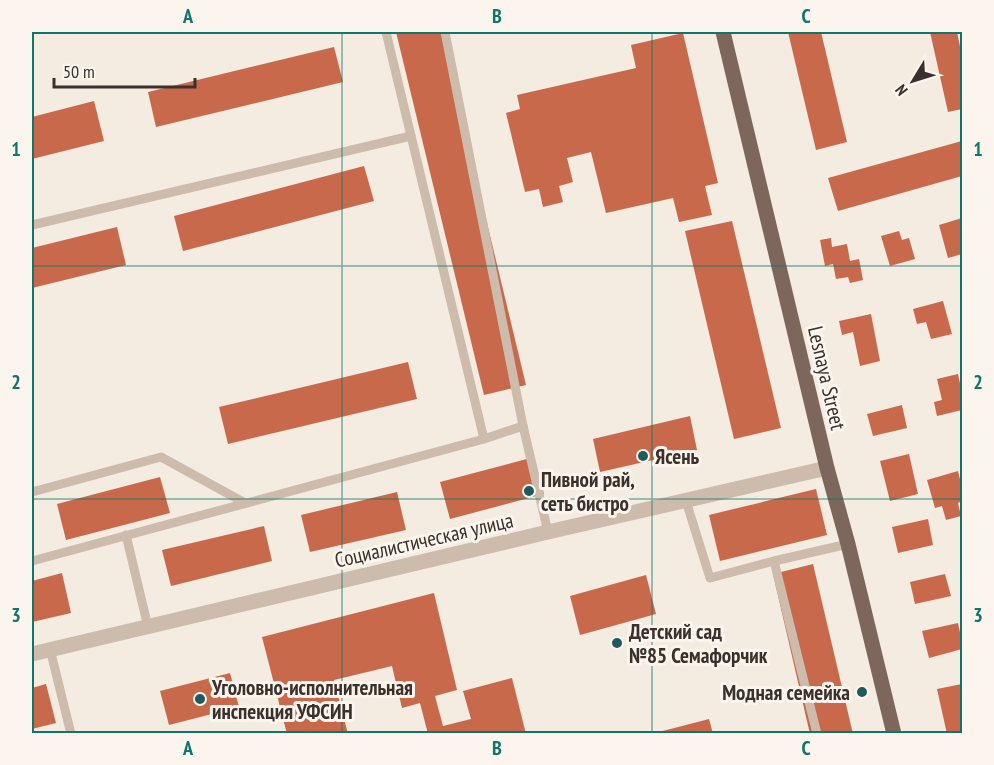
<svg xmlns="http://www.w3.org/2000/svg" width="994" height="765" viewBox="0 0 994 765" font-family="'PT Sans Narrow',sans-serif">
<rect width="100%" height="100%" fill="#f4ebe1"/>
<g fill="#c8694b">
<path d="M396,32H441L526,385L484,395Z"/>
<path d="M788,32H821L847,142L816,150Z"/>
<path d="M930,32H957L962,56V109L948,112Z"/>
<path d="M683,33L718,183L705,186L712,215L679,222L673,198L606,213L591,152L567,158L573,182L559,186L563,202L543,207L539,189L525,192L506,113L520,109L517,95L636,68L631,45Z"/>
<path d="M334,47L343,82L156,127L148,92Z"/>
<path d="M94,101L104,141L32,159V117Z"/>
<path d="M962,141V176L838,211L828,178Z"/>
<path d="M364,166L374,201L183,251L174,216Z"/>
<path d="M962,218V254L948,258L939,225Z"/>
<path d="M732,221L781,428L734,439L685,231Z"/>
<path d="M117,227L126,265L32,288V248Z"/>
<path d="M899,231L902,240L909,238L915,259L890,266L881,236Z"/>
<path d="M831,238L832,247L847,244L850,261L859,259L863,280L850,283L848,277L836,279L833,264L825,266L820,240Z"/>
<path d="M943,301L952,334L931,339L926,322L917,324L913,309Z"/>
<path d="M871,314L880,361L860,366L853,332L842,335L839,321Z"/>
<path d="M408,362L417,399L228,444L219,407Z"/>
<path d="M958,374L962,393V410L937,416L934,402L942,400L937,379Z"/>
<path d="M902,405L907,428L873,436L867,414Z"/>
<path d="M690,416L697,450L600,472L593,439Z"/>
<path d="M909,454L918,494L890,501L880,461Z"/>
<path d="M534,457L544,494L450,519L440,482Z"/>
<path d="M958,471L962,488V501L958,503L961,516L946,520L942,506L935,508L927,480Z"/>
<path d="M160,477L170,513L66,540L57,504Z"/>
<path d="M816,489L827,535L720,561L709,515Z"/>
<path d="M397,492L406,530L310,552L301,515Z"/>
<path d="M928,519L933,545L898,553L892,527Z"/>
<path d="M264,526L272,561L171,586L162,550Z"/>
<path d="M813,564L853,734H810L773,574Z"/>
<path d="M62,573L71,613L32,622V581Z"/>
<path d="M945,574L951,596L915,604L910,582Z"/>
<path d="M646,575L656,614L580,635L570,596Z"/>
<path d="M434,593L457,690L435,696L443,726L471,719L463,691L512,678L526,734H428L420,703L402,708L392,666L334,680L348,734H287L262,637Z"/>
<path d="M958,623L962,642V649L929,658L922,631Z"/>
<path d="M230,673L239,707L169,725L160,691Z"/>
<path d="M46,684L56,723L32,729V688Z"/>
<path d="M962,684V731L947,734L937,689Z"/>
<path d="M709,719L713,734H655V733Z"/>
</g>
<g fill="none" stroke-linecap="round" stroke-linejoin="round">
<g stroke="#cdbbac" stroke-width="9">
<path d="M386,32L484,439"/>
<path d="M445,32L523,426L548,532"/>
<path d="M32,225L411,136"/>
<path d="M32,492L161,457L245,503"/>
<path d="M686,501L710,578L774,561L848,544"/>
<path d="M126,535L148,627"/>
<path d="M32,561L484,439L523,426"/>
<path d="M774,561L817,734"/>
<path d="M50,649L71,734"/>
</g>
<path stroke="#cdbbac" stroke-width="15" d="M32,654L548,532L827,468"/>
<path stroke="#7d675c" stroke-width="15" d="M723,32L827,468L848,544L894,734"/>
</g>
<path fill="none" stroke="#0f766e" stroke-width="1.5" stroke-opacity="0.55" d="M342,32V734M652,32V734M32,266H962M32,499H962"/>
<g fill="#1f5a5e" stroke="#fbf5ee" stroke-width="2">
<circle cx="643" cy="456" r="6"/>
<circle cx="529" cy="491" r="6"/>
<circle cx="617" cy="643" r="6"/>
<circle cx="862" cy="692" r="6"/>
<circle cx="200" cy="699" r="6"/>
</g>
<g text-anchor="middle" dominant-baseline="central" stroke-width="6" stroke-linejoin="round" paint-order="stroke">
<g font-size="21" fill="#3b302b" stroke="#fbf5ee">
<text transform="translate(827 378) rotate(77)">Lesnaya Street</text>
<text transform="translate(424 540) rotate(-13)">Социалистическая улица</text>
</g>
<g font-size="21" font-weight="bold" fill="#3b302b" stroke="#fbf5ee" text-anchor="start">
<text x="655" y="456">Ясень</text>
<text x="541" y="479">Пивной рай,<tspan x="541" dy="24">сеть бистро</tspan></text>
<text x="629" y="631">Детский сад<tspan x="629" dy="24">№85 Семафорчик</tspan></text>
<text x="212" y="687">Уголовно-исполнительная<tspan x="212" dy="24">инспекция УФСИН</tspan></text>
<text x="850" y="692" text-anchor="end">Модная семейка</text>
</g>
</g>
<rect width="994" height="765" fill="none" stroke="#fbf5ee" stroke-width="66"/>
<g transform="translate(913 81) rotate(232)" stroke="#fbf5ee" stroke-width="4.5" paint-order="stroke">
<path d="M0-4.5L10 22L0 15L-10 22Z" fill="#3b302b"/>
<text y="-9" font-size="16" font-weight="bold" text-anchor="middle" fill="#3b302b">N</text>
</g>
<path d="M54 78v9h141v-9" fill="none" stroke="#3b302b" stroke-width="3"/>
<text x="63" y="78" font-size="18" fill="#3b302b" stroke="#fbf5ee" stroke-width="4.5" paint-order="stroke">50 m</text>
<rect x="33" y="33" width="928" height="699" fill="none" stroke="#0f766e" stroke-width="2"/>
<g font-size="20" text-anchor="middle" font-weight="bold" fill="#0f766e">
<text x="188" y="23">A</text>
<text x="497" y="23">B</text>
<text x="806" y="23">C</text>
<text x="16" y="156">1</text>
<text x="978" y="156">1</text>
<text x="16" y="389">2</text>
<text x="978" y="389">2</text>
<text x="16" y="622">3</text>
<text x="978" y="622">3</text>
<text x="188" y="755">A</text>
<text x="497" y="755">B</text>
<text x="806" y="755">C</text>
</g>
</svg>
